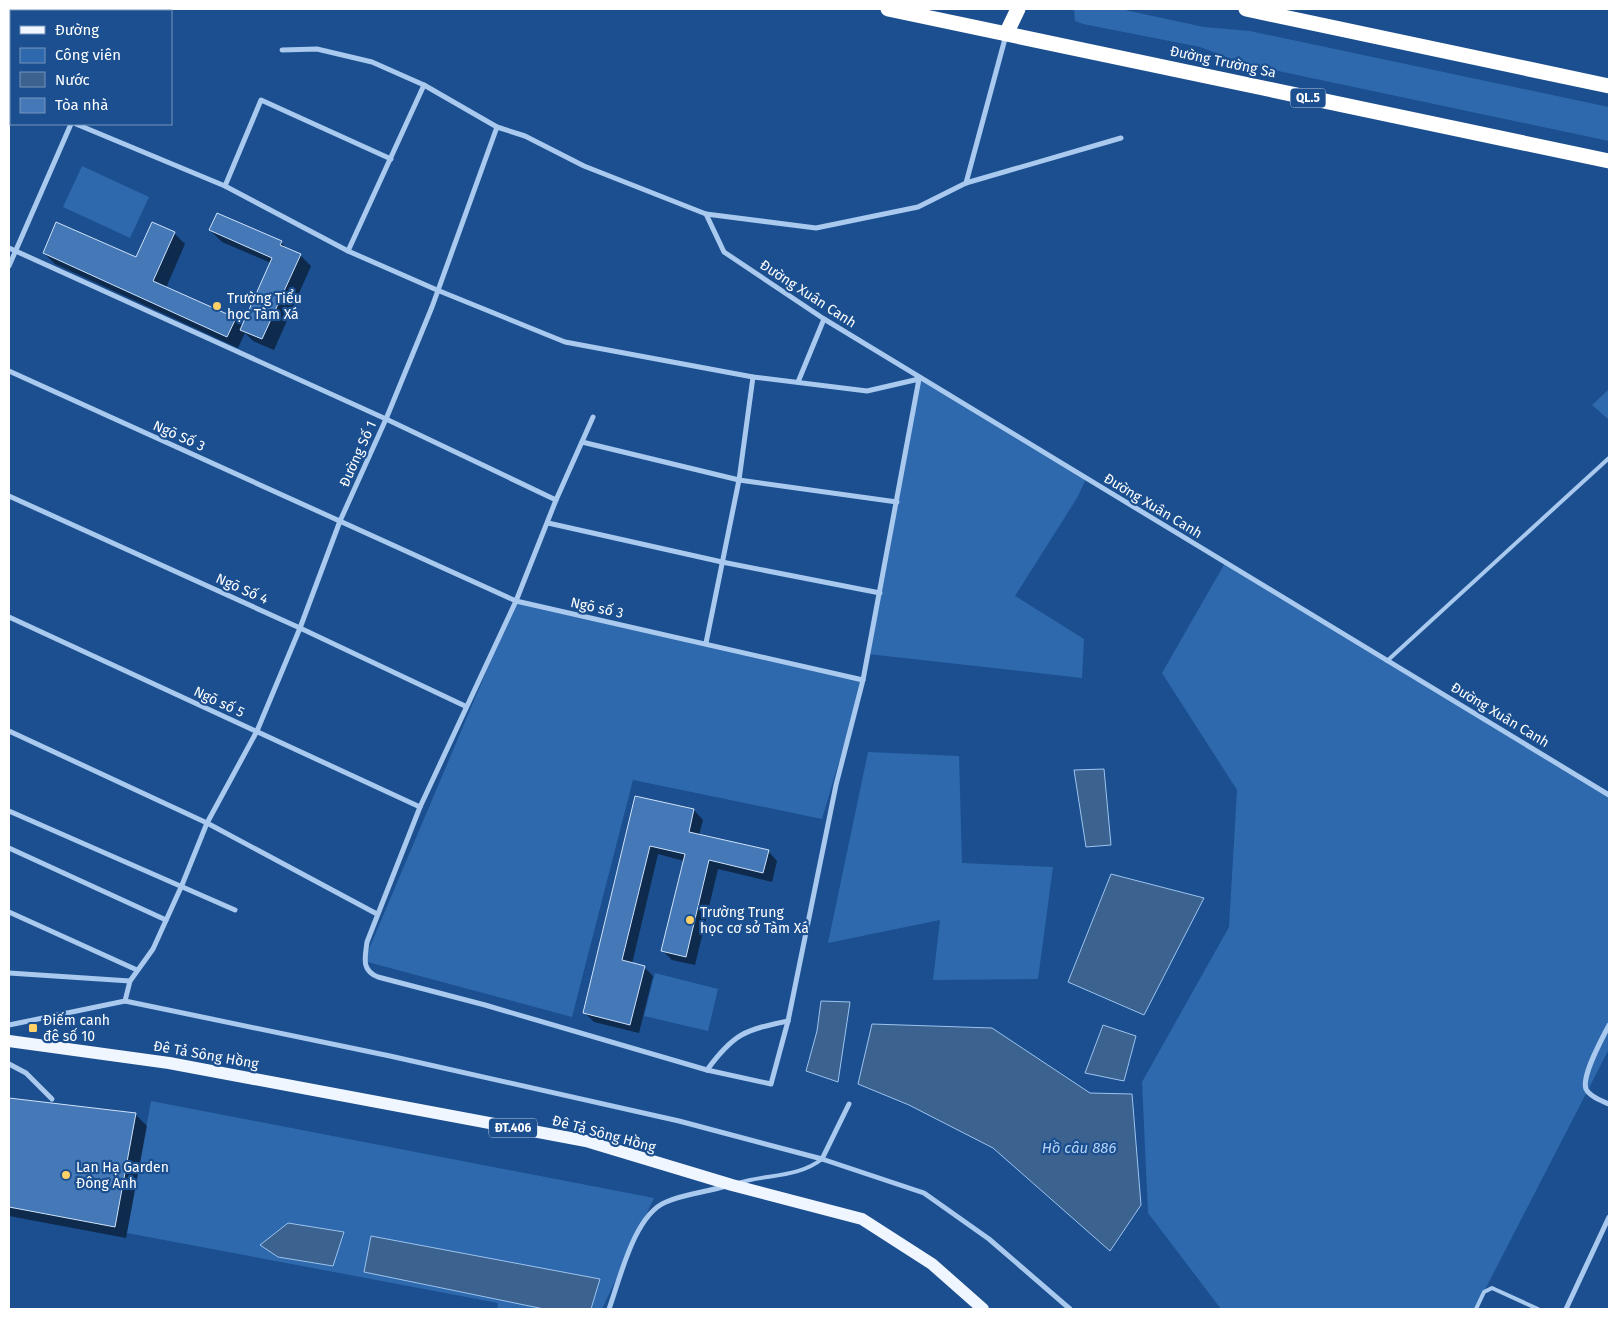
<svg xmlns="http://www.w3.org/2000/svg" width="1618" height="1318" viewBox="0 0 1618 1318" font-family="'Fira Sans',sans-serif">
<rect width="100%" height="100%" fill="#1b4f8f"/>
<g fill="#2e69ad">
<path d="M1074,9H1120L1204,27L1250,31L1609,107V141L1245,64L1200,47L1083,24L1075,21Z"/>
<path d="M82,166L149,197L130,238L63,207Z"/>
<path d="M919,379L1086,479L1077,498L1015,596L1084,639L1082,678L868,654Z"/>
<path d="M1609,389V420L1592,405Z"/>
<path d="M1225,563L1609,795V1049L1475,1309H1221L1148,1213L1142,1082L1229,927L1237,790L1162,673Z"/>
<path d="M516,601L863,680L822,819L633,780L572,1017L364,961Z"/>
<path d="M868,752L959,756L962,863L1053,867L1038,979L933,980L940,920L828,943Z"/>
<path d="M655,973L718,989L708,1031L644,1016Z"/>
<path d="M151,1101L654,1198L602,1309H497L498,1303L127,1233Z"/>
</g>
<g fill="#3c6290" stroke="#9cc4f0">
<path d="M1104,769L1111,845L1086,847L1074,770Z"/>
<path d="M1111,874L1204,898L1144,1015L1068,982Z"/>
<path d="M821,1001L850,1002L838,1082L806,1071L817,1031Z"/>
<path d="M872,1024L992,1028L1090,1093L1132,1094L1141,1205L1110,1251L993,1148L909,1105L858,1084Z"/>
<path d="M1103,1025L1136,1036L1124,1081L1085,1073Z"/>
<path d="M288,1223L344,1232L333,1266L278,1257L260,1245Z"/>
<path d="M371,1236L600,1279L591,1309H544L364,1272Z"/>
</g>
<g fill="#0007">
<path d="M210,230L281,242L288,250L300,255L311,266L274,350L253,341L245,333L238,348L55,264L44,253L136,259L174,233L185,244L166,288L235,319L243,326L271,263L222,242Z"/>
<path d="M636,798L694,810L703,820L699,835L768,851L777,861L772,882L718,869L695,965L672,960L663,951L684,861L658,854L632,964L644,967L653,976L639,1033L594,1022L585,1013Z"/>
<path d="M9,1099L136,1115L147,1126L126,1238L9,1216Z"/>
</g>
<g fill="#4478b7" stroke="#cfe3fa">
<path d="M217,213L282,241L280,245L301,254L262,339L240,330L272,258L209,230Z"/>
<path d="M56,222L136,257L152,222L175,232L153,281L236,318L227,337L43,253Z"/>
<path d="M635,796L694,809L689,832L769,850L763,873L709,860L686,957L661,951L685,854L650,846L622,960L645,966L630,1025L583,1013Z"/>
<path d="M9,1098L136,1113L115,1227L9,1207Z"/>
</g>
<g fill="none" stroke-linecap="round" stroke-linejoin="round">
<g stroke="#a9c9ee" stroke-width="4">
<path d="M1387,661L1609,458"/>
<path d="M738,1183C766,1174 798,1178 822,1159"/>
<path d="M1476,1309L1484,1292L1492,1288L1538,1309"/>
</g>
<g stroke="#a9c9ee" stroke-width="5">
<path d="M92,11V9"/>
<path d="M282,50L317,49L372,62L424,85L497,127L525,136L584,166L706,214L816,228L918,207L966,183L1006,35"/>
<path d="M9,93L11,94"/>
<path d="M76,124L225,186L348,251L437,290L565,342L753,377L867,391L919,379L863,680L836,785L788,1021L771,1084L707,1070L485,1005L378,977C361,970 365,958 367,942L420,807L516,601L556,500L593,417"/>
<path d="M966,183L1121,138"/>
<path d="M225,186L261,100L391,159"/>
<path d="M706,214L724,252L824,319L1609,795"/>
<path d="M9,248L386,419L556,500"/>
<path d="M348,251L424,85"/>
<path d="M9,266L71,124"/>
<path d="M9,371L516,601L863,680"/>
<path d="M798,382L824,319"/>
<path d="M582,442L739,480L897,502"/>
<path d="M9,496L300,628L465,706"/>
<path d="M548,523L722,562L880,593"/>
<path d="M9,617L420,807"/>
<path d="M706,643L739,480L753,377"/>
<path d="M9,731L207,823L377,914"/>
<path d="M9,811L235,910"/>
<path d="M9,848L166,920"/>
<path d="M9,912L137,970"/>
<path d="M9,973L130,981"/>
<path d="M125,1001L390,1056L679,1121L822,1159L924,1193L989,1239L1070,1309"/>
<path d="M9,1025L125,1001L130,981L153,949L182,885L207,823L257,731L300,628L340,521L386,419L432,307L497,127"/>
<path d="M1609,1025C1603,1037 1581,1076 1586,1089C1590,1097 1602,1101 1609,1104"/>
<path d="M9,1064L26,1073L52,1099"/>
<path d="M707,1070C734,1033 745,1030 788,1021"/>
<path d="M822,1159L849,1104"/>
<path d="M609,1309C620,1279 634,1215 666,1202C684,1194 707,1192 726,1186"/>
<path d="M1566,1309L1609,1217"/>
</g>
<path stroke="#f0f6ff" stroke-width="12" d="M9,1041L169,1063L586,1141L732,1185L862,1219L932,1264L983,1309"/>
<g stroke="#fff" stroke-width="15">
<path d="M888,9L1609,161"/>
<path d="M1246,9L1609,86"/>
<path d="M1007,32L1018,9"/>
</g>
</g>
<g fill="#ffd166" stroke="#1b4f8f" stroke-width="2">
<circle cx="217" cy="306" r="5"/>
<circle cx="690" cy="920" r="5"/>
<rect x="28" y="1023" width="10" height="10" rx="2.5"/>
<circle cx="66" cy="1175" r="5"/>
</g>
<g text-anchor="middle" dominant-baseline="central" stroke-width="4.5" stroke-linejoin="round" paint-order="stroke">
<g fill="#1b4f8f" stroke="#bbcadd" stroke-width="1">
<rect x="1290.5" y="88.5" width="35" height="19" rx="4"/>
<rect x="489" y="1118.5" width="48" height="19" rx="4"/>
</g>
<g font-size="12" font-weight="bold" fill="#fff">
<text x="1308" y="98">QL.5</text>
<text x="513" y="1128">ĐT.406</text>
</g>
<g font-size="14" fill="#fff" stroke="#1b4f8f">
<text transform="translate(1223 62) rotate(12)">Đường Trường Sa</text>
<text transform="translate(808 294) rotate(33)">Đường Xuân Canh</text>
<text transform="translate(179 436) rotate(24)">Ngõ Số 3</text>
<text transform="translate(358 454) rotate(-66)">Đường Số 1</text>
<text transform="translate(1153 506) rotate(31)">Đường Xuân Canh</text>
<text transform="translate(242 589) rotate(24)">Ngõ Số 4</text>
<text transform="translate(597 608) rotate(12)">Ngõ số 3</text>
<text transform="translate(219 702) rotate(25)">Ngõ số 5</text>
<text transform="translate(1500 715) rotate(31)">Đường Xuân Canh</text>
<text transform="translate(206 1055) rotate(10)">Đê Tả Sông Hồng</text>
<text transform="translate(604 1134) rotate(15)">Đê Tả Sông Hồng</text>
</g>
<g font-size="14" fill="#fff" stroke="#1b4f8f" text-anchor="start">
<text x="227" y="298">Trường Tiểu<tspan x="227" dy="16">học Tàm Xá</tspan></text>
<text x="700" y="912">Trường Trung<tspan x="700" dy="16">học cơ sở Tàm Xá</tspan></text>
<text x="43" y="1020">Điếm canh<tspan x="43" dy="16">đê số 10</tspan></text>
<text x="76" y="1167">Lan Hạ Garden<tspan x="76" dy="16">Đông Anh</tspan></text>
</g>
<g font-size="15" font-style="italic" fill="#b5d3f5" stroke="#1b4f8f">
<text x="1079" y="1148">Hồ câu 886</text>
</g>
</g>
<rect width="1618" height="1318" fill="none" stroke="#ffffff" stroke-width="20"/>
<rect x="10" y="10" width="162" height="115" fill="#1b4f8f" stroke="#7695bc"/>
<rect x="20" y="26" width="25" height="8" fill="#f0f6ff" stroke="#7695bc"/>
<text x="55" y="35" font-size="15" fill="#ffffff">Đường</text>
<rect x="20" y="48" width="25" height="15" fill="#2e69ad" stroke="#7695bc"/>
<text x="55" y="60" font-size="15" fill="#ffffff">Công viên</text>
<rect x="20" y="72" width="25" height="15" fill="#3c6290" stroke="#7695bc"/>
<text x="55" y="85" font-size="15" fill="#ffffff">Nước</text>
<rect x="20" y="98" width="25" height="15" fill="#4478b7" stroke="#7695bc"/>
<text x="55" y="110" font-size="15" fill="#ffffff">Tòa nhà</text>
</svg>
